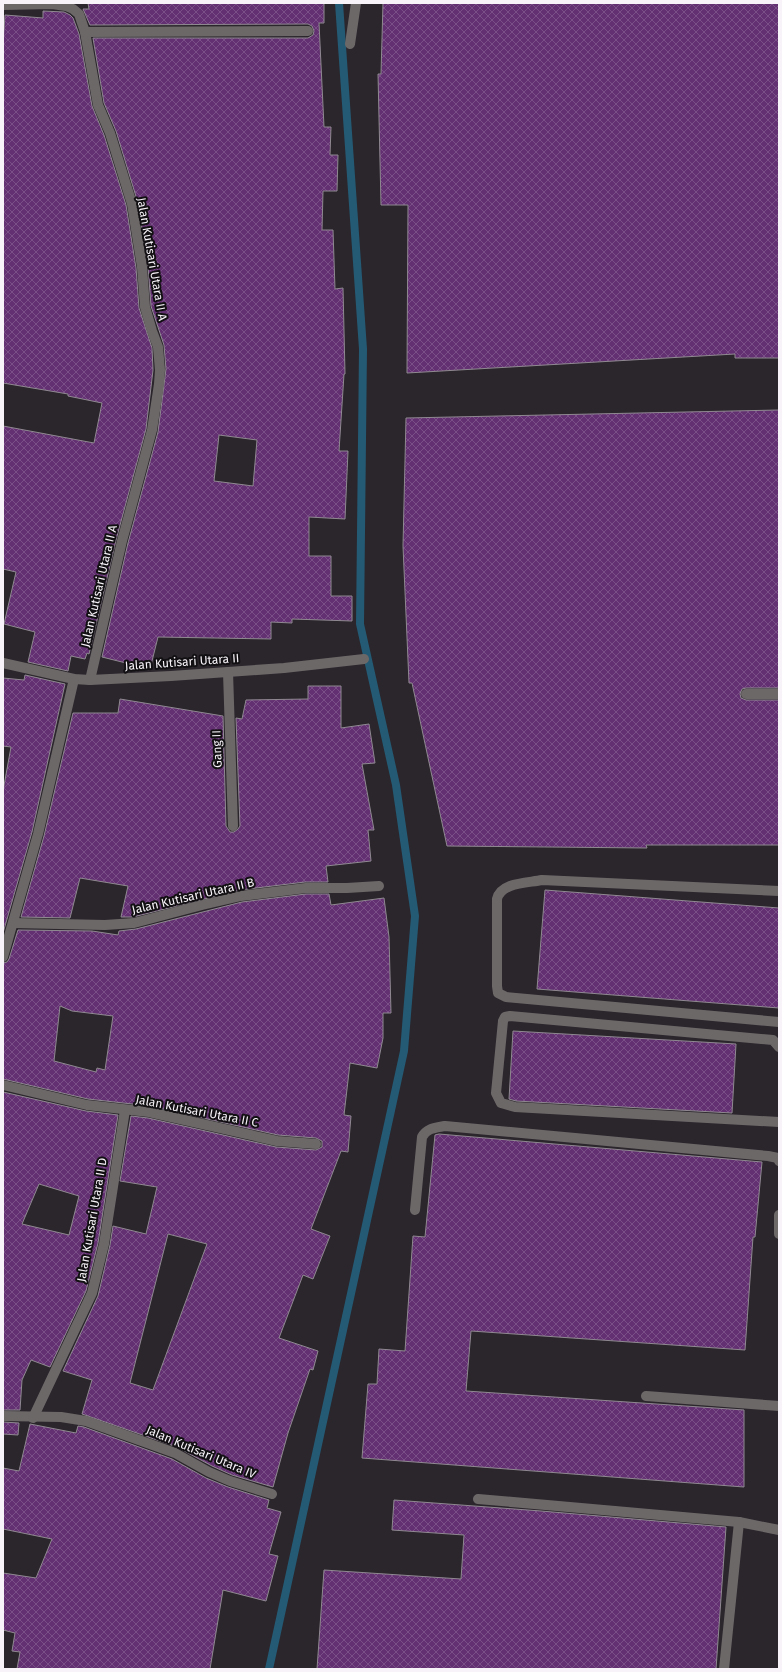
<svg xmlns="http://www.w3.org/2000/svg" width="782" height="1672" viewBox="0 0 782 1672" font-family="'Fira Sans',sans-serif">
<defs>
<pattern id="building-cross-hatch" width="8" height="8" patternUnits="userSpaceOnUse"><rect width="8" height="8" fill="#633071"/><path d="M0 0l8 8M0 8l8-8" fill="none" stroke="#7a4e86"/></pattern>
</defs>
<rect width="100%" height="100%" fill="#2b262c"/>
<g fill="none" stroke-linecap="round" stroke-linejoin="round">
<path stroke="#245a74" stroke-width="8" d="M269,1669L404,1051L415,916L396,785L360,624L363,349L339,3"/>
</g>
<g fill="url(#building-cross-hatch)" stroke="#8f8991" fill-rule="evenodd">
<path d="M88,3H324V23H319L324,127H331L330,155H338L337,191H323L322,230H333L335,289L343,288L345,374H344L339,451H348L345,519L309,517V556H331V596H352V621L292,619V623L271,622V639L158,637L150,669L102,657L128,543L158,432L166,369L164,345L151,306L148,266L138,203L116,131L104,103L93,38H308L313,35L314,31L312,26L308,24L90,25L83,9H89ZM219,435L257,440L253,486L214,481Z"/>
<path d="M383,3H779V358H735V354L407,373L408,205H381L378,74H381Z"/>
<path d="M43,11L64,12L70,15L73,18L79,34L92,106L104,135L126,205L136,268L139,308L152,348L153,370L146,429L116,540L89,654L87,653L85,659L71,656L68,671L28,662L35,632L4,624L16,572L3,569V426L94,443L102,403L68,396V394L3,383V44L5,15L43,18Z"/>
<path d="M779,410V688H746L742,689L740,694L741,698L746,700H779V845H646L647,848L447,846L412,683H409L403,546L406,418Z"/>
<path d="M25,675L65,684L32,832L3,933V791L11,747L3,746V678L24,680Z"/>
<path d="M308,686H341V728L369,724L375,763L362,764L374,830H368L371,861L326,866L328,882H305L240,890L133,917H121L128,886L80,878L70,918L21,917L44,836L73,713H118L120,699L223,716L226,826L230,832H234L238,829L240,826L236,718L242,719L246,700L308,699Z"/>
<path d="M545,890L779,908V1008L537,989Z"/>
<path d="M306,894H329L331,905L384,898L389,937L391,1013H383V1038L377,1068L350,1063L344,1115L351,1116L348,1152L341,1151L311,1229L330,1236L313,1279L303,1275L279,1338L318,1351L313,1370L310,1369L288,1433L273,1487L232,1475L212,1466L177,1447L82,1414L92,1380L63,1371L98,1296L110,1245L113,1226L146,1234L157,1187L120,1181L131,1116L148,1118L276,1147L316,1150L322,1147V1141L316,1138L278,1135L150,1106L88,1099L3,1079V963L7,962L9,959L18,930L92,931L118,935L119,931L136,929L242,902ZM60,1006L72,1011L113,1016L105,1070L97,1068L96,1072L54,1061ZM168,1234L207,1244L153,1390L130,1383Z"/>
<path d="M513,1031L736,1044L732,1113L516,1101L509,1099Z"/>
<path d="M3,1092L86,1111L118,1115L98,1243L86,1291L50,1367L31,1360L22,1380L20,1410H3ZM39,1184L79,1196L69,1235L22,1224Z"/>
<path d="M439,1134L762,1162L755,1237H753L745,1350L471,1331L466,1391L744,1410V1487L362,1458L368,1384H377L379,1349L405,1351L413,1236L425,1237L435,1135Z"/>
<path d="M3,1422L19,1423L18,1435L3,1434Z"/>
<path d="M30,1424L76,1433L78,1426L84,1427L172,1459L206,1478L228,1487L269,1500L267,1508L281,1512L269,1554L278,1556L266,1601L223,1590L210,1669H17L20,1652L12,1651L15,1633L3,1630V1573L36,1578L52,1539L3,1529V1468L19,1471Z"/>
<path d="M394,1500L541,1511L726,1527L716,1669H317L324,1570L461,1579L464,1535L392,1530Z"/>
</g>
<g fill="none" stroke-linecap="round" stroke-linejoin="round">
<g stroke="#6d6868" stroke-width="10">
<path d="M3,5L52,4L66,6L73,9L79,14L85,32L98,105L110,133L132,204L142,267L145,307L152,331L158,347L160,370L159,384L152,430L122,541L90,680"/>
<path d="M85,32L308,31"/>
<path d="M350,44L356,3"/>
<path d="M3,663L74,679L90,680L171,676L284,668L364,659"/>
<path d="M228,672L233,826"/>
<path d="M746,694H779"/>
<path d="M779,891L542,880C528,883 501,882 497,899V986L498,993L506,997L779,1022"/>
<path d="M13,923L105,925L134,923L202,905L241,896L306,888H347L379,886"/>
<path d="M3,957L38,834L74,679"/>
<path d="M779,1047L773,1040L510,1016L505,1017L503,1021L496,1093L501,1103L515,1107L779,1122"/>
<path d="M3,1085L87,1105L149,1112L277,1141L316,1144"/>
<path d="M415,1210L422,1137C427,1128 435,1128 445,1126L768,1156L778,1158L779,1161"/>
<path d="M779,1215V1234"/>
<path d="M646,1396L779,1406"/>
<path d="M3,1416L61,1417L86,1421L175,1453L209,1472L230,1481L272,1494"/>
<path d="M33,1418L92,1293L104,1244L125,1110"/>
<path d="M478,1499L739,1522L779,1530"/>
<path d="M724,1669L739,1522"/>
</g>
</g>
<g text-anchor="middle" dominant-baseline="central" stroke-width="4" stroke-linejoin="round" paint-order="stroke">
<g font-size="12" fill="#f7f3f8" stroke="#121013">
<text transform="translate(152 259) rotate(80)">Jalan Kutisari Utara II A</text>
<text transform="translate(99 586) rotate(-77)">Jalan Kutisari Utara II A</text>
<text transform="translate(182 662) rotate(-4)">Jalan Kutisari Utara II</text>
<text transform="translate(217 749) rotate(-92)">Gang II</text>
<text transform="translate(193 896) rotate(-13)">Jalan Kutisari Utara II B</text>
<text transform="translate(197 1111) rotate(11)">Jalan Kutisari Utara II C</text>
<text transform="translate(92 1220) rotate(-80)">Jalan Kutisari Utara II D</text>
<text transform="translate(201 1452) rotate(23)">Jalan Kutisari Utara IV</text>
</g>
</g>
<rect width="782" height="1672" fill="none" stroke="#f7f3f8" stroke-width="8"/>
</svg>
